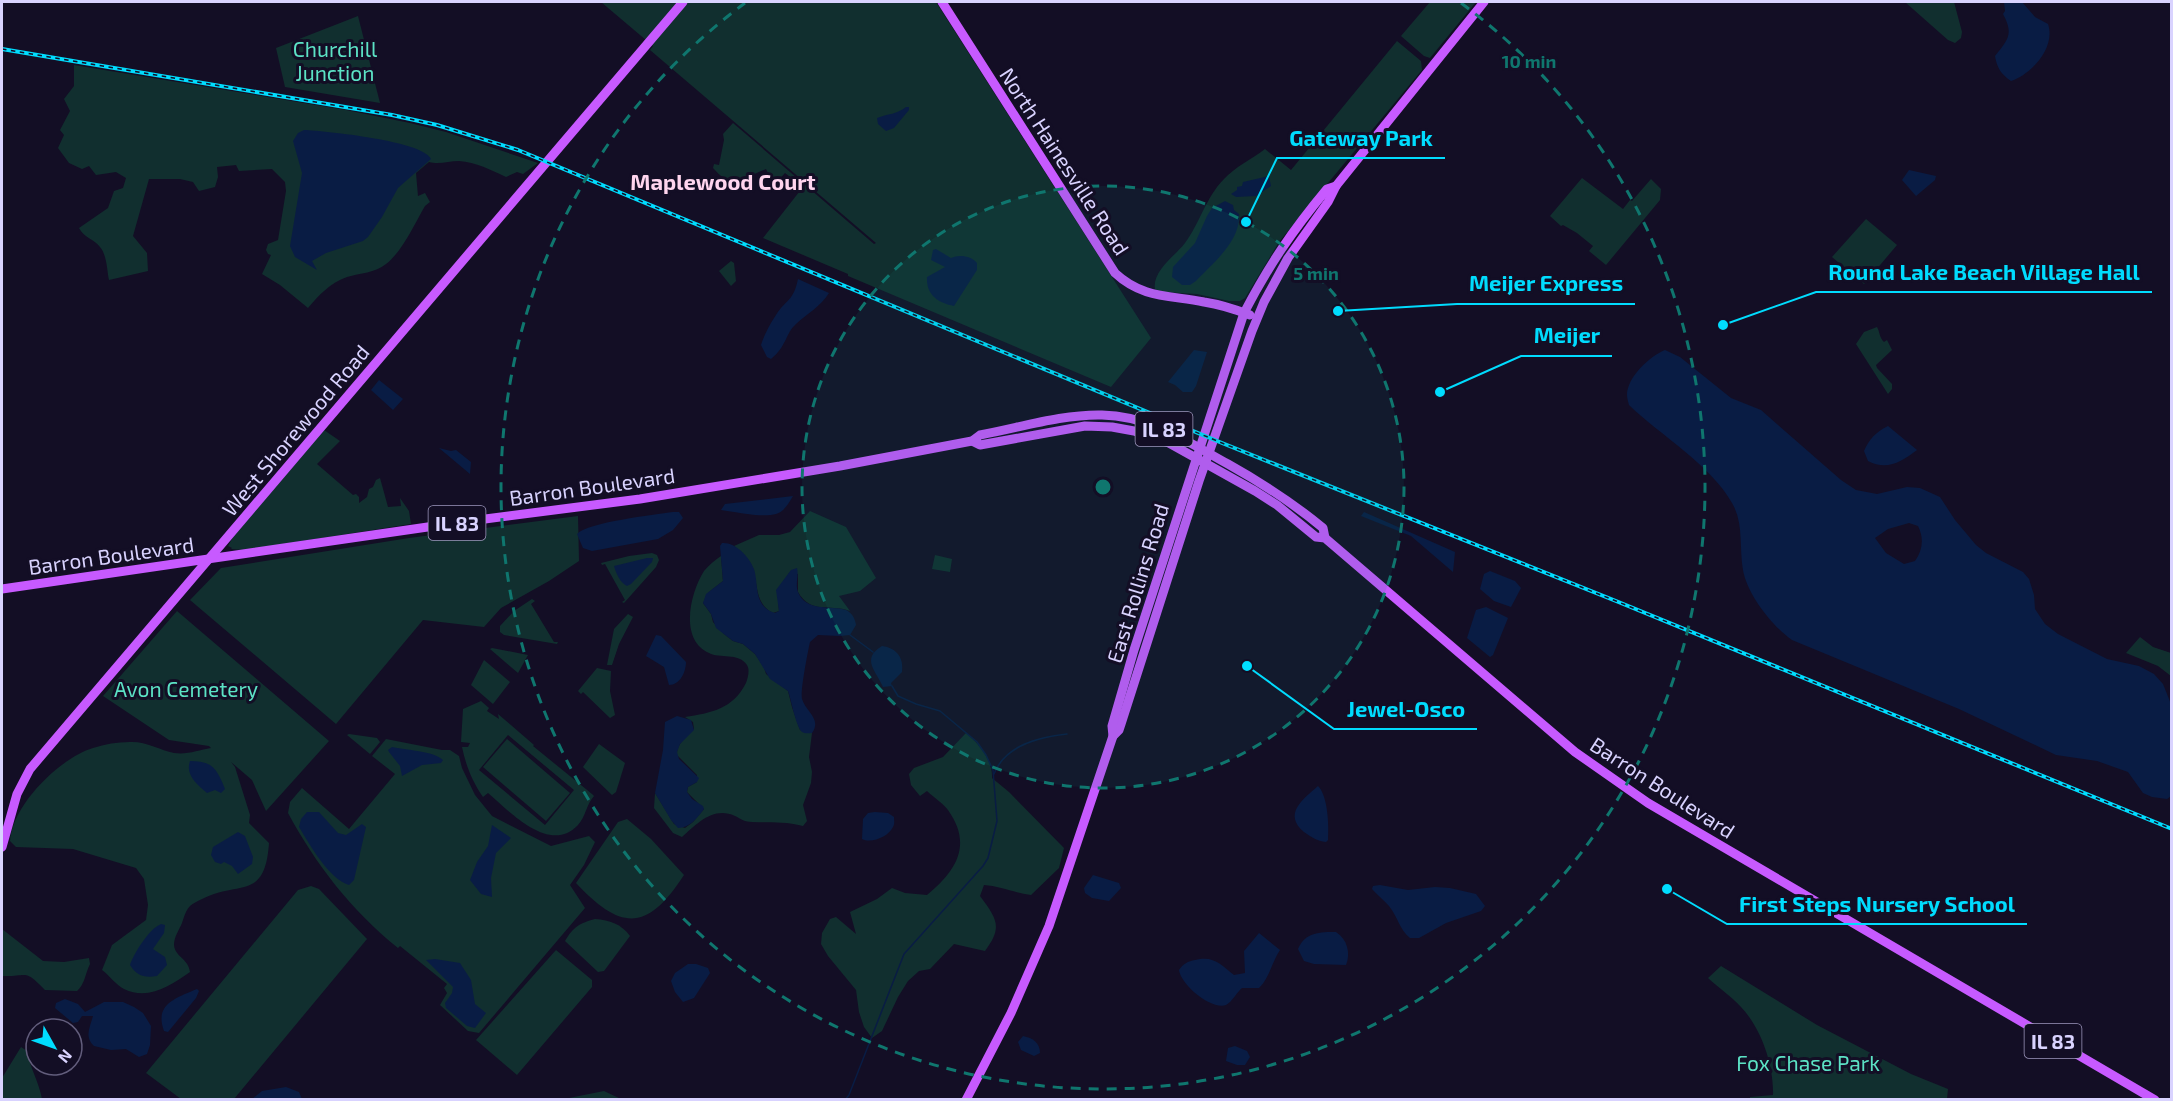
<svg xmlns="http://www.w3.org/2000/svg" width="2173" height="1101" viewBox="0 0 2173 1101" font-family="'Exo 2',sans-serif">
<rect width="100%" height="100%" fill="#130e25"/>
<g fill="#112f2f" fill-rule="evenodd">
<path d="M601,2H936L1151,338L1111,387L848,276V274L763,238L803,187L785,173L776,183H773L766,169L743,179L744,183C732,187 721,177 713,168L714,164L719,165L724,140L723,134L733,123L874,244L876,243L650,50L653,46Z"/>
<path d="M1430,2H1476L1430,58L1424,56L1401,36Z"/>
<path d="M1905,2H1954L1962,32L1961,38L1955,43L1948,40Z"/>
<path d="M358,16L380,103L285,87L276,48Z"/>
<path d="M1397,41L1421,61L1422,70L1279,242L1245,298L1240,301H1229L1197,294L1164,292L1155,289C1152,271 1175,256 1185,243C1200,223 1206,197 1224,179C1235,167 1252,159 1265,149L1291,170Z"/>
<path d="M74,65L346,110L410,123L446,132L538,163L523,174L517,172L506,177C491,170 476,162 459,161C448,161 440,165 429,162L416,173L418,196L425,193L430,202L425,206C415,223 402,252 386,264C375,273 360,273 347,277C330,283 319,295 308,308L280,285L262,274L271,255L268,254L266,250L268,244L278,240L286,191L285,182L272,169L239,171L236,165L217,167L218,177L215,187L199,191L193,182L180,179H149L133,236L147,253L148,271L109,280C107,271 107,255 100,247C94,239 84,238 79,228L108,208L114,191L123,188L126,178L116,172L96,175L89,166L82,169L69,163L58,148L64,135L60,130L70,111L64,99L74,86Z"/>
<path d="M1582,178L1623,209L1630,200L1632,201L1651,179L1661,189L1660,200L1606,265L1589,251L1593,246L1577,233L1563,225L1561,226L1550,216Z"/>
<path d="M1866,219L1897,245L1864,284L1832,257Z"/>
<path d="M731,261L734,263L736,281L731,286L719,271Z"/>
<path d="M1877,327C1880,332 1879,337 1884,342L1887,340L1892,350L1876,365L1877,368L1892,384V389L1888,394L1856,344L1864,332Z"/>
<path d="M324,430L340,441L317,464L353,495L356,494L359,497V503L367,497L369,489L373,487L376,480L380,478L388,507L401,506L400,498L409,511L411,524L244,550L231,549L232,548L228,546L233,537Z"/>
<path d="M810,511L846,527L876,578L860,591L839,596L850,611C829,603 811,615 798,592V574L789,573L778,598L779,611L773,613C753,603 759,580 751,564C747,557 740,551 734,546L759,535H779L790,532Z"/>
<path d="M578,516L579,561L549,581L501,608L484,627L423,620L336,724L190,600L221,568L409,538Z"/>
<path d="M652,553L657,555L659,560L656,567L624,603L622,602L625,600L605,564L602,565L601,563L629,556Z"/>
<path d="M935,555L952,559L950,572L932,569Z"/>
<path d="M721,556L723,581L709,592L703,603L711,614L713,622L724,634L733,641L743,644L755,654L764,667L766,674L788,691L792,707L800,730L812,733L809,757L812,772L811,783L803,805L807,821L803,826C784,821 770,823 752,822C745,822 741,819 735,816C713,806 697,824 682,837L673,833L654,808L655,793L674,824L685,828L693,822L704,809L687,792L688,787L697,782V775L677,755C676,744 687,737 694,729L693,722L685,717C711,713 733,709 746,683C748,677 750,670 747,665C738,652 720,659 709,653C679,640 690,593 704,571C709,565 715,560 721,556Z"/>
<path d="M532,599L535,601L531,604L554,642H558L557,644L504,635L500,632V626L514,611Z"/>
<path d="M177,611L329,741L266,811L252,780L231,762L235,767L250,815L249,823L269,843C265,901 240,880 202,899C198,901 193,903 190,906C186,910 184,917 182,923C179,930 174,937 174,945C175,957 188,958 190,972C171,985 149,1001 124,989C116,985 109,975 102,970L112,945L146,920L148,905L144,879L136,868L73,849L16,847L10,841C12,805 60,758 93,748C105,744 117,742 130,742C145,741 160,750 174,753C187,755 199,750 211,748L209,746L169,740L103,696Z"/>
<path d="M628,614L633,617L619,644L612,665H607L614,629Z"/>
<path d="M2140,637L2153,647L2171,653V676L2158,666L2126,653Z"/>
<path d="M492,648L528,655L518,673L490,649Z"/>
<path d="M484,660L510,682L493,704L471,685Z"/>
<path d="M597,668L611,671L610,691L615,715L610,718L583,692L581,694L578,691Z"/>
<path d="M481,701L489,708L487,711L499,719L498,714L534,745L533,746L592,794L594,796C586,805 586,816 578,825C550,855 510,812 488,793L483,797C472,781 466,766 462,747H468L470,743L461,742L463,709ZM508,735L574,790L545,825L479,770Z"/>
<path d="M966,733C979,744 993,760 992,778L1009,792L1064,848L1059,868L1031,895C1015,893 1000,886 984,885L980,896C997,919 1003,927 985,951L954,944L930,969L919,971L908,981L898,997L882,1031L872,1038L864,1027L859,1012L856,990L828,956L821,944L822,933L830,919L836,917L856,934L850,912L877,899L892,888L905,893L927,895C956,871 973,845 948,810C943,803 933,797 927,791L920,796L911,785L909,774L914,768L943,757Z"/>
<path d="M349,734L377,738L380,742L370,754L347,735Z"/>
<path d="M386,739L442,750H450L459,756L462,768L475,795L492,816L551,846L589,836L595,842L584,865L570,885L585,908L479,1033L468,1031L440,1005L447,993L444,988L447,984L400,946L398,948C352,911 316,865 288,813L290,802L302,788L349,829L395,774L372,756Z"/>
<path d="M507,739L570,793L546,821L483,767Z"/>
<path d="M599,744L625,763L616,792L612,795L583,767Z"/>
<path d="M627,819L651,839L684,875C647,932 621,931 576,883L618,822Z"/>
<path d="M311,886L319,889L367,939L234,1099H181L146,1073L298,890Z"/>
<path d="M595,919C610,920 621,924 630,936L604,971L598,972L565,941C573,927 580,923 595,919Z"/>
<path d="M2,929L43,961L64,962L89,958L90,964C85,974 85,984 77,991L45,990C24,968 28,977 2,976Z"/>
<path d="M556,950L592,980V987L517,1075L476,1040Z"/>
<path d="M1721,966L1817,1025L1911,1074L1948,1089L1947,1099H1750V1097L1773,1095C1774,1065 1761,1028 1741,1007C1731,996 1719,988 1708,978Z"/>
<path d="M21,1047L27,1051C30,1068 39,1082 42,1099H2V1078Z"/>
<path d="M604,1091L621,1099H564Z"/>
</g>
<g fill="#091c44" fill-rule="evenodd">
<path d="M2004,2H2022L2035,17L2048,24C2056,47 2032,74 2011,81C2001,74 1997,68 1995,56C2008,40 2014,34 2003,14L2005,11Z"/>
<path d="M906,107H909V110L894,128L886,131L878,124L877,118C887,114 898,114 906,107Z"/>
<path d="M304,130C325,131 424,141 431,159L398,188L382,217L368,237L363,241L326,253L312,261L317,270L295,257L290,246L302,173L293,141L298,133Z"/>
<path d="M1909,170L1936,176L1935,180L1916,196L1902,180Z"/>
<path d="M1269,176L1271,186L1256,196L1236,197L1231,194L1237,190V187L1242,186L1243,182Z"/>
<path d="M1225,201L1233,205L1234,210L1239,214C1241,241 1212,264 1196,281L1190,285H1182L1172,277L1173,267L1195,243L1207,216L1212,208Z"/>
<path d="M936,249L951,258C959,254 972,256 977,263V270L954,306C938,303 926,295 927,277L945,267L931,260L933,250Z"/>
<path d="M798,279L829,293C820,307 808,313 796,324C785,334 787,346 771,359L767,357L761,345C764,335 770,324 776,315C787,298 793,302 798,279Z"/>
<path d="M1194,350L1207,352L1196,386L1192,392H1183L1175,385L1168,382Z"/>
<path d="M1665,350L1680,357L1731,398L1761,410L1841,480L1856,490L1877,494L1907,487L1920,488L1940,497L1955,520L1976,545L1986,553L2023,572L2029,579L2034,595L2035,609L2045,624L2058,634L2107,659L2139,666L2154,674L2163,684L2171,704V796L2167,799L2152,797L2143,793L2128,772L2097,761L2056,755L1959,709L1792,640C1772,626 1747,594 1743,570C1739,547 1744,523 1732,503C1711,465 1660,435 1629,405C1628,401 1627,398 1627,395C1627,377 1650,356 1665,350ZM1909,523L1918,526C1924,538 1923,550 1915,561L1904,564L1886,553L1875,538L1888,529Z"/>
<path d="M379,380L403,399L393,410L371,390Z"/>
<path d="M1888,426L1917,450C1901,462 1887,471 1868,461L1864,451C1869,439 1876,432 1888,426Z"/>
<path d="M439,448L451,451L456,450L471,462L470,474Z"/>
<path d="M793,496C789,503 784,512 776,514C762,518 736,512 721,510L725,504Z"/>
<path d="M673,512H679L683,518L673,530L658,539L592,551L583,548L577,534C588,522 654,515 673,512Z"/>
<path d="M1364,512L1455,552L1453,572L1411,536L1361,516Z"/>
<path d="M722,543C735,542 749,556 754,569C759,585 753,606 775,613L779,611L776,590L791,570L797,568C799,576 795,584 798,592C806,612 829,605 846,610C852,613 855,618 856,625L850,635L840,636L818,635L810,642C808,651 800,691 802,699C806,712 822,719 812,733C809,733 805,734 802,732C796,727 791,699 788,691L770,679L755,654L743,644L733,641L716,628L711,614L703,603L706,594L723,581L720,546Z"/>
<path d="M647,558H653L652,562L631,584L627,586C620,583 616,573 614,566Z"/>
<path d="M1490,571L1515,581L1521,588L1511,607L1494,601L1480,589L1484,574Z"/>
<path d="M1486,607L1508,618L1493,655L1490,657L1467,638L1476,610Z"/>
<path d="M656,635L661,636L686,662C686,672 680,685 669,685L664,667L646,656Z"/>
<path d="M882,646C897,648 904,658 902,672L891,683L892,686L883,687C877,672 860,659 882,646Z"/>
<path d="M677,716L691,720L694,730L680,744L677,752L679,759L699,778L697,782L688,787L687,792L692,799L703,806L704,809C697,818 690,828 678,828L671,820L655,793L663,750L665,722Z"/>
<path d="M392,747C405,750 434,751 443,760L441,763L422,765L402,776L400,766L389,752L388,750Z"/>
<path d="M190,761C213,761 217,769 225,789L221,793L215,790L207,793C197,784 185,775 190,761Z"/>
<path d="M1318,786C1328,796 1329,825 1328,840L1326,842C1317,841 1311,837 1304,832C1283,814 1302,800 1318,786Z"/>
<path d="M307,812H319L338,833L346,835L362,824L366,827L354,880L349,885C329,879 310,845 299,827L301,819Z"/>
<path d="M875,812L888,813L894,817C894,820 895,824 893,827C889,836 872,844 862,839L863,819L868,813Z"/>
<path d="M492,825L511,838L496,853L491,878L492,897L481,894L470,880L477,862L488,846Z"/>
<path d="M238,832L245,836L253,857L252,864L238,874L232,866L224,862L221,864L215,862L211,855L213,847Z"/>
<path d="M1093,875L1119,883L1121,888L1109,901L1092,898L1085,893L1084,888Z"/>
<path d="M1380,885L1408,890L1435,887L1450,888L1476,894L1485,906L1481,911L1446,923L1419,938H1410C1399,929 1398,917 1389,906C1384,900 1377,895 1372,889L1373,886Z"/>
<path d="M161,924L165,925L164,933L153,949L165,957L167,965L157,976C144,978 137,976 130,965C134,953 149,929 161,924Z"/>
<path d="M1336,932C1347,939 1351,953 1346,965L1314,964L1304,961L1298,949C1305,932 1320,932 1336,932Z"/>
<path d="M1259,933L1280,950C1272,962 1269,979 1259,988H1242C1237,992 1232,1002 1226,1005C1211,1010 1181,985 1179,970C1183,964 1188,961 1195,960C1214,955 1221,965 1234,975L1245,973L1244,951Z"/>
<path d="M435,959L460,963L471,980L475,1004L486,1013L475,1028L467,1026L446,1008L445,1003L452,993L453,987L426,960Z"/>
<path d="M688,964H696L708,968L710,973L694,998L683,1002L675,992L671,981L675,973Z"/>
<path d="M197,989L199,991L196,998L168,1032L164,1031C154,1004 176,998 197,989Z"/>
<path d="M65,999L78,1004L85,1012L104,1002H123L134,1007L143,1013L151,1026L150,1045L147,1054L139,1057L126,1049L111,1050L94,1046C84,1037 90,1027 93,1016H82L78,1022L73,1023L55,1008L56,1003Z"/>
<path d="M1023,1036C1033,1038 1040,1043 1040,1053L1034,1056L1021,1050L1018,1042Z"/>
<path d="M1235,1046L1247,1051L1250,1057L1245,1065H1237L1226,1061L1228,1048Z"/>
<path d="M286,1087L299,1092L302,1099H252L262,1091Z"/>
</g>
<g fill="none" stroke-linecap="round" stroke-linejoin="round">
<g stroke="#091c44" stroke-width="1.5">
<path d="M850,635L873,652"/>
<path d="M994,774C1005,745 1039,737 1067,734"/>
<path d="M845,1100L849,1095L904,954L983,866L988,858L997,821L993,770L986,755L977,742L940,711L916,704L898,696L892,686"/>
</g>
<g stroke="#c75aff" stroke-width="9">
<path d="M942,2L1115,273C1143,299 1170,295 1204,302C1217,304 1237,310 1250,315"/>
<path d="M972,441L980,445L1085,426L1112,427L1134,431L1169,443L1255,491L1277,505L1316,537L1325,538L1575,752L1648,803L2155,1100"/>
<path d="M2,589L462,522L640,499L840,466L972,441L980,435C1019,428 1062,414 1102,415C1151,416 1188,442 1228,464C1262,483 1293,503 1323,528L1325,538"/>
<path d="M1113,736L1119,730L1121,724L1199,481L1252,331L1264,302L1288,258L1328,202L1336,186L1484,2"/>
<path d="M2,847L17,794L30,769L683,2"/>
<path d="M966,1100L1011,1013L1049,926L1113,736L1112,726L1134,650L1244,313C1269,265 1292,231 1327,189L1336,186"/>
</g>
<g stroke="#00dcfe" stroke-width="4">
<path id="rail" d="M2,49L392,115L437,125L518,150L1222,443L1616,601L2172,829"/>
</g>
<use href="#rail" stroke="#130e25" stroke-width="1.5" stroke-dasharray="4.5" stroke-linecap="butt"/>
</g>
<circle cx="1103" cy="487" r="301" fill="#0f766e" fill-opacity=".12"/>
<g fill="none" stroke="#0f766e" stroke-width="3" stroke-dasharray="10 8">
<circle cx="1103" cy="487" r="301"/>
<path d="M1461 3A602 602 0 1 1 745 3"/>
</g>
<g text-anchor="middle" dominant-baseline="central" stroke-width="6" stroke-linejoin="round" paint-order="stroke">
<g fill="#130e25" stroke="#9e98be" stroke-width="1.5">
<rect x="1135.5" y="412" width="57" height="34" rx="4.5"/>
<rect x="428.5" y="506" width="57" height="34" rx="4.5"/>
<rect x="2024.5" y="1024" width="57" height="34" rx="4.5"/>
</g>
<g font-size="20" font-weight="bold" fill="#d9d3ff">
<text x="1164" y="429">IL 83</text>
<text x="457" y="523">IL 83</text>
<text x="2053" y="1041">IL 83</text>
</g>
<g font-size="21" fill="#5ce2c5" stroke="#130e25">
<text x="335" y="48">Churchill<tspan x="335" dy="24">Junction</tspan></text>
<text x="186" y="688">Avon Cemetery</text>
<text x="1808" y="1062">Fox Chase Park</text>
</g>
<g font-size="21" fill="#d9d3ff" stroke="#130e25">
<text transform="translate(1065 161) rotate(57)">North Hainesville Road</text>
<text transform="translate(295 430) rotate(-50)">West Shorewood Road</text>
<text transform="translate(592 486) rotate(-8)">Barron Boulevard</text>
<text transform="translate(111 555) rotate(-8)">Barron Boulevard</text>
<text transform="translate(1137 583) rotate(-73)">East Rollins Road</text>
<text transform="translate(1663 787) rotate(33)">Barron Boulevard</text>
</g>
<g font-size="22" font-weight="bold" fill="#ffd5ee" stroke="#130e25">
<text x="723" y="181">Maplewood Court</text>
</g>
</g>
<circle cx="1103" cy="487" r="9" fill="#0f766e" stroke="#130e25" stroke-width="3"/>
<g font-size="18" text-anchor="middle" font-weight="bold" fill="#0f766e" stroke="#130e25" stroke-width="6" stroke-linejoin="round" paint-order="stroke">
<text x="1529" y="68">10 min</text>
<text x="1316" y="280">5 min</text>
</g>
<path fill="none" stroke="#00dcfe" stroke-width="2" d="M1246 222L1277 158H1445M1723 325L1816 292H2152M1338 311L1457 304H1635M1440 392L1521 356H1612M1247 666L1334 729H1477M1667 889L1727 924H2027"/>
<g fill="#00dcfe" stroke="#130e25" stroke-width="2">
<circle cx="1246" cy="222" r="6"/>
<circle cx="1723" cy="325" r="6"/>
<circle cx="1338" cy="311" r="6"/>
<circle cx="1440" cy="392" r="6"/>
<circle cx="1247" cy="666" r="6"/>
<circle cx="1667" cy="889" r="6"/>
</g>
<g font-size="22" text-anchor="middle" font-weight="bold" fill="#00dcfe" stroke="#130e25" stroke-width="6" stroke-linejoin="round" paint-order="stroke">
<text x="1361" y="146">Gateway Park</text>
<text x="1984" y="280">Round Lake Beach Village Hall</text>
<text x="1546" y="291">Meijer Express</text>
<text x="1567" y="343">Meijer</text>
<text x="1406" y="717">Jewel-Osco</text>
<text x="1877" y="912">First Steps Nursery School</text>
</g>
<rect width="2173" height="1101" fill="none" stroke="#d9d3ff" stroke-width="6"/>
<g transform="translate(54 1047) rotate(130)"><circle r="28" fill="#130e25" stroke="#625d7c" stroke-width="1.5"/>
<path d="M0-4.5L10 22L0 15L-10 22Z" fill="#00dcfe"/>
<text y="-9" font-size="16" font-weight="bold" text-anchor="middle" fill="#d9d3ff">N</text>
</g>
</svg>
